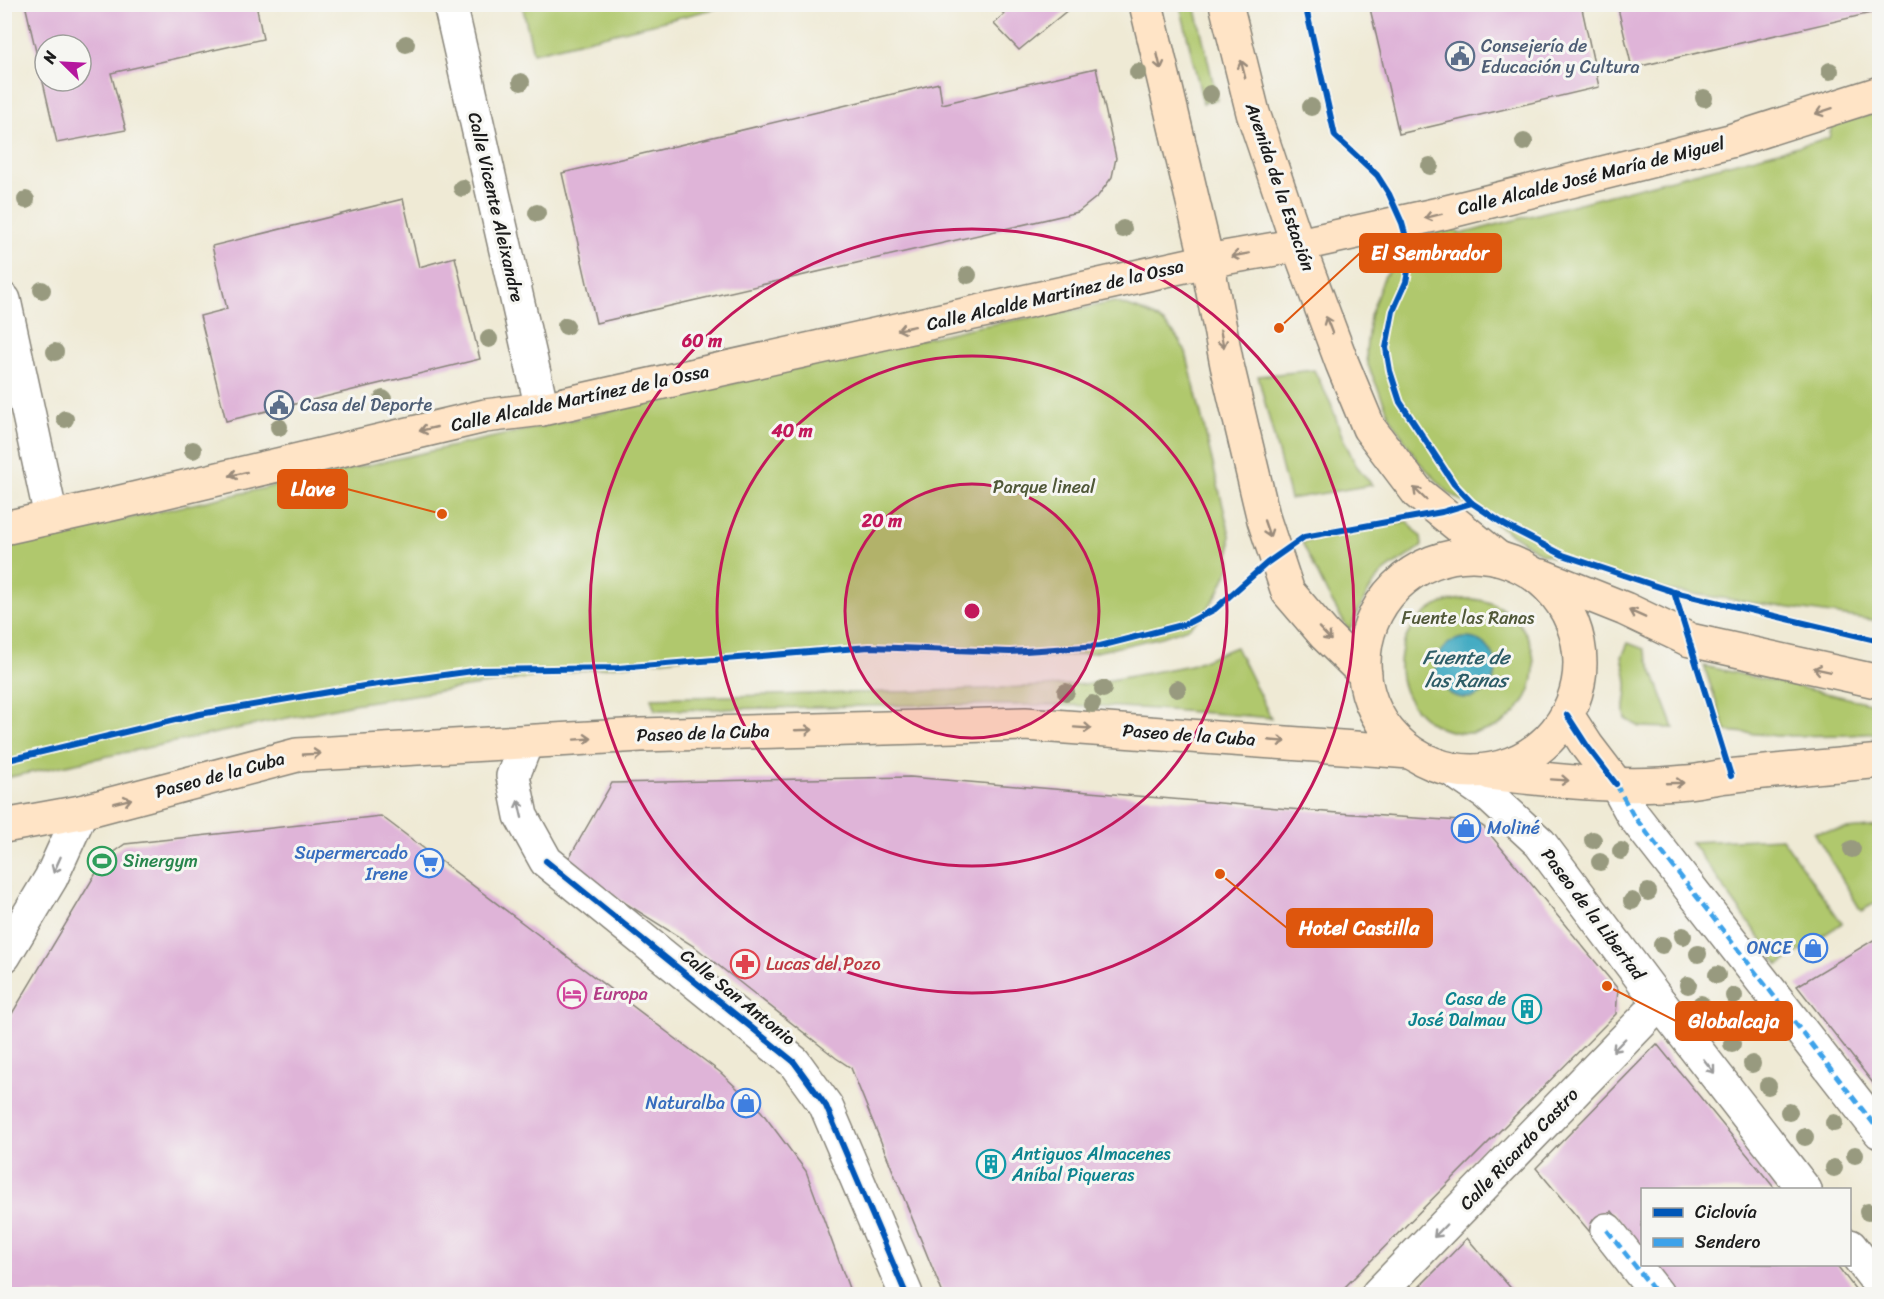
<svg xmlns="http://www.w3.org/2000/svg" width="1884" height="1299" viewBox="0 0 1884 1299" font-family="Sriracha,sans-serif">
<rect width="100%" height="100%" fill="#f6f6f2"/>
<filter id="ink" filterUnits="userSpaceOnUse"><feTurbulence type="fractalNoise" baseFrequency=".0167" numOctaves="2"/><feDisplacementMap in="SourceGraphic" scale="12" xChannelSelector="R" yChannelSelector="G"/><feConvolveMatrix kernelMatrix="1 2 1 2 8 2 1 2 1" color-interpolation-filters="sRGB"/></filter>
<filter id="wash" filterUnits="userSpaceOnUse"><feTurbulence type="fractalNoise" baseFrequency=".008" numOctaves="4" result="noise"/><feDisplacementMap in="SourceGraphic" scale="24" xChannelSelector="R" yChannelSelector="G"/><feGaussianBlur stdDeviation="1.35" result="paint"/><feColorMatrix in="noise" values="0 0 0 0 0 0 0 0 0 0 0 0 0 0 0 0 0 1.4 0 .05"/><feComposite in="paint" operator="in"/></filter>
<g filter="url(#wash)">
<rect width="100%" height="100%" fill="#efead5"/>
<g fill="#b0c86d" stroke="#667244" stroke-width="1.5">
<path d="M522,4H730V5L533,53Z"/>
<path d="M1180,5H1195L1217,99L1203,103Z"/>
<path d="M1879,112V621L1659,589L1540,553L1449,493L1418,461L1390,417L1368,365L1366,351L1370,316L1384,277L1405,251L1421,240L1448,227L1461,234L1829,138L1832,125Z"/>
<path d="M1114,302C1149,312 1168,318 1186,352L1230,535V566L1218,593L1203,616L1188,628L1162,637L1087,654L1043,657L976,647L687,657L568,672L353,704L5,778L4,546L647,403L975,327L1080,309Z"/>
<path d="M1314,370L1331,404L1342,436L1356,465L1372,485L1290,499L1258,376Z"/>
<path d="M1407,521L1421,537L1422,546C1411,556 1395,562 1383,573C1367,589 1359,611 1349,631L1328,595L1302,542Z"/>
<circle cx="1467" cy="666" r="67"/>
<path d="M1628,643L1644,649L1674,728L1640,727L1626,719C1623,706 1626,702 1627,690C1628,679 1625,668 1622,657Z"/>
<path d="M1236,647L1271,718C1212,713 1154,708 1095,706C948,702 801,708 655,710L651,698L934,691L1089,684L1191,665Z"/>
<path d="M1704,666L1879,705V733L1849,735L1777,736L1726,731Z"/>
<path d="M1879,826V901L1861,911L1814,832Z"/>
<path d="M1782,838L1842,923L1779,965L1691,842Z"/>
</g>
<circle fill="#44acc3" stroke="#306470" stroke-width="1.5" cx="1466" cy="668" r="30"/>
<g id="blocks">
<g fill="#dfb4d8" fill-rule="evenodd">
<path d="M25,4H256L263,39L111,73L126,130L57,143ZM45,45H81V81H45Z"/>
<path d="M994,4H1075L1019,50L994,24L1004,14Z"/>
<path d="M1369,4H1581L1599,87L1399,134Z"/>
<path d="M1617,4H1880V11L1632,68Z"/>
<path d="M1096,68L1116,158L1112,177L1098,196L1078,212L596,323L562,173L939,83L942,104Z"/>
<path d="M403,199L419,267L455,257L480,359L226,421L200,316L227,309L212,246Z"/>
<path d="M910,777L1338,813L1476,822L1484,827L1618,989L1616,1014L1338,1294H943L851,1068L836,1058L695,947L565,865L612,783Z"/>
<path d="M381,816L720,1072L761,1111L806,1171L850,1291L849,1294H4V1027L105,858L125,844Z"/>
<path d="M1880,936V1092L1797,986Z"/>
<path d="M1657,1044L1776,1190H1642V1250L1612,1211L1589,1231L1536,1168Z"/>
<path d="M1467,1238L1516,1294H1412L1445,1261Z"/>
<path d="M1654,1264H1836L1859,1294H1674L1673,1293L1675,1292Z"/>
</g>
</g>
</g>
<g filter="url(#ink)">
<use href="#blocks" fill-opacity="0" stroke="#868378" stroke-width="1.5"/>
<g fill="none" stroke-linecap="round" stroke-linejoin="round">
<g stroke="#868378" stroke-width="36">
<g id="street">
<path d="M450,4L542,409"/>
<path d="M4,300L51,517"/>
<path d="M526,743L513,776L521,816L546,861L794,1062L826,1106L906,1294"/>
<path d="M1452,770L1487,794L1540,843L1660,1003L1805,1190"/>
<path d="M1616,784L1633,815L1880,1132"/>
<path d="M4,956L51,878L81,812"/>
<path d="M1607,1230L1657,1294"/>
<path d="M1850,1246L1880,1285"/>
<path d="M1378,1294L1660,1003"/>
</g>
</g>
<g stroke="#868378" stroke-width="36">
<g id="secondary">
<path d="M1146,4L1207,261L1227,365L1264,520L1288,592L1325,635L1365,674"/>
<path d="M1226,4L1253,113L1263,142L1298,245L1342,363L1369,428L1418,493L1498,558"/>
<path d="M4,528L112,504L485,416L542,409L1207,261L1298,245L1443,213L1730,141L1880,93"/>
<circle cx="1472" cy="663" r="108"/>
<path d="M1542,576L1625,609L1690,640L1880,682"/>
<path d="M1567,715L1587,746L1616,784"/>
<path d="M1490,773C1555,781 1622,789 1687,782C1701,781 1715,777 1728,776C1779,770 1829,766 1880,761"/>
<path d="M4,826L81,812L297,755L641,735L1025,724L1410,752"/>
</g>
</g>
<use href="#street" stroke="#fff" stroke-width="33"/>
<use href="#secondary" stroke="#ffe4c6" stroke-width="33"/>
<g stroke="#3da2ea" stroke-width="4.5" stroke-dasharray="9 4.5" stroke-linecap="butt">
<path d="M1616,784L1633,815L1880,1132"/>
<path d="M1607,1230L1657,1294"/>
</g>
<g stroke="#f6f6f2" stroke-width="10">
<g id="cycleway">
<path d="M1305,4L1335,136L1377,175L1389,194L1402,223L1411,255L1406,282L1393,311L1386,348L1390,371L1400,402L1454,484L1472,503L1505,525L1563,555L1674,592L1880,641"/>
<path d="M1674,592L1731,776"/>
<path d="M1567,715L1587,746L1616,784"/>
<path d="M4,761L200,714L364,686L480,670L618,668L869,647L1010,652L1100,646L1186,624L1215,609L1267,563L1304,537L1442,512L1472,503"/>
<path d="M546,861L794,1062L826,1106L906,1294"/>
</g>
</g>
<use href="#cycleway" stroke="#0057b8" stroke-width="6"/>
</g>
<g fill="#989a7f">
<circle cx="406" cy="44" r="9"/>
<circle cx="1830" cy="71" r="9"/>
<circle cx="1138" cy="72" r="9"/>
<circle cx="521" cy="82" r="9"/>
<circle cx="1210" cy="94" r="9"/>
<circle cx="1704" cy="98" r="9"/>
<circle cx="1311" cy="107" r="9"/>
<circle cx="1524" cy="142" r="9"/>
<circle cx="1430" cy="166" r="9"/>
<circle cx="462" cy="188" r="9"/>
<circle cx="26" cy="200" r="9"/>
<circle cx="537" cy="213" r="9"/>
<circle cx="1123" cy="229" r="9"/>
<circle cx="968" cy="275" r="9"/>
<circle cx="42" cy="290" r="9"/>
<circle cx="566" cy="326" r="9"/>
<circle cx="489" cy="339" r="9"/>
<circle cx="55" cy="352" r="9"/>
<circle cx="383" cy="399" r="9"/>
<circle cx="65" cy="419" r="9"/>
<circle cx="279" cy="427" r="9"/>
<circle cx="193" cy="450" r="9"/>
<circle cx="1103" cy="689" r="9"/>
<circle cx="1177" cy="689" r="9"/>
<circle cx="1066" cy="692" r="9"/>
<circle cx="1092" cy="704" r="9"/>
<circle cx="1593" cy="840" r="9"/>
<circle cx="1852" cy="849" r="9"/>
<circle cx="1621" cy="851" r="9"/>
<circle cx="1600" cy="862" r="9"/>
<circle cx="1648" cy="892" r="9"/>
<circle cx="1632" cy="901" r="9"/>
<circle cx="1683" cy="936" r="9"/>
<circle cx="1662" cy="945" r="9"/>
<circle cx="1698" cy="954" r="9"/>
<circle cx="1717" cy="975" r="9"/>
<circle cx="1688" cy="985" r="9"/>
<circle cx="1734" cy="996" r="9"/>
<circle cx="1701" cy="1004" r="9"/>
<circle cx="1732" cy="1044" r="9"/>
<circle cx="1752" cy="1064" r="9"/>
<circle cx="1768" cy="1086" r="9"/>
<circle cx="1789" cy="1112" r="9"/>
<circle cx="1834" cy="1123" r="9"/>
<circle cx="1805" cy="1137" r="9"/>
<circle cx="1855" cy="1155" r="9"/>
<circle cx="1834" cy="1168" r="9"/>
<circle cx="1868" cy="1212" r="9"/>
</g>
<defs><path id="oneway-shaft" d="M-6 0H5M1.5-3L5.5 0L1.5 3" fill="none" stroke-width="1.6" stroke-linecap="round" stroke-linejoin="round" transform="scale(1.5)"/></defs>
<g stroke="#998a7a">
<use href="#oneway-shaft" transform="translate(1159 61) rotate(77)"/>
<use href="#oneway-shaft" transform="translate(1243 69) rotate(-104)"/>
<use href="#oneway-shaft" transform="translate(1824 111) rotate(162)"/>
<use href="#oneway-shaft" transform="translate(1433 216) rotate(166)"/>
<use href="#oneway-shaft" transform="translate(1240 255) rotate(170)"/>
<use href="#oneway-shaft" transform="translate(1329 325) rotate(-111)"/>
<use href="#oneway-shaft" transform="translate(906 328) rotate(168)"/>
<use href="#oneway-shaft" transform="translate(1222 339) rotate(79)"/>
<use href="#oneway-shaft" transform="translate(428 429) rotate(167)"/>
<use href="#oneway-shaft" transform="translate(238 474) rotate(167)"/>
<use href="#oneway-shaft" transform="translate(1420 494) rotate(-136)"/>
<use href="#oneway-shaft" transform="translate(1267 529) rotate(71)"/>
<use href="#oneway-shaft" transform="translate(1637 614) rotate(-156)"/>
<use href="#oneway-shaft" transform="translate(1325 634) rotate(47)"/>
<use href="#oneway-shaft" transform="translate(1822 670) rotate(-168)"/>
<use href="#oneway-shaft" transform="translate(1083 728) rotate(4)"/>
<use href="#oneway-shaft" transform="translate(804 730) rotate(-2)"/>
<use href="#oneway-shaft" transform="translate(583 739) rotate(-4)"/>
<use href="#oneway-shaft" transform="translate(1277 741) rotate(5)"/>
<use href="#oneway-shaft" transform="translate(312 754) rotate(-3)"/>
<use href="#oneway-shaft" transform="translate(1560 780) rotate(4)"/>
<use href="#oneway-shaft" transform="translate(1675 783) rotate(-2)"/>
<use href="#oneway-shaft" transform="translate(123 801) rotate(-14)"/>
</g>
<g stroke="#999">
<use href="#oneway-shaft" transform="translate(520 809) rotate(-103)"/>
<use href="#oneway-shaft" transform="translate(57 865) rotate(114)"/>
<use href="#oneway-shaft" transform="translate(1619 1045) rotate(134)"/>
<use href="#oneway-shaft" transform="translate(1709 1066) rotate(52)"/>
<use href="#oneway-shaft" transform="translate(1440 1231) rotate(134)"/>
</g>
</g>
<circle cx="972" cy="611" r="127" fill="#c2185b" fill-opacity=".12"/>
<g fill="none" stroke="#c2185b" stroke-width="3">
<circle cx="972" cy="611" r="127"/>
<circle cx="972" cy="611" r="255"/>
<circle cx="972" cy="611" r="382"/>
</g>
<defs>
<g id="civic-ring" transform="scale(1.5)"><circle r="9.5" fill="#f6f6f2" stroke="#5c6f8a" stroke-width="1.5"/><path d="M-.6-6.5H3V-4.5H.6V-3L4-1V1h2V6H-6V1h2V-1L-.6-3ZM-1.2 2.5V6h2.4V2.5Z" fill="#5c6f8a"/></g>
<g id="shop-ring" transform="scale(1.5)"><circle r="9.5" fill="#f6f6f2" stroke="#3f7fe0" stroke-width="1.5"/><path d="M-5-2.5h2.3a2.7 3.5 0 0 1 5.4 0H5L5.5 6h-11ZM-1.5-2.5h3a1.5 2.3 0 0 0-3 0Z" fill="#3f7fe0"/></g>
<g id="stadium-ring" transform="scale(1.5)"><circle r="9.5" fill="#f6f6f2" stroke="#2e9e5b" stroke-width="1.5"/><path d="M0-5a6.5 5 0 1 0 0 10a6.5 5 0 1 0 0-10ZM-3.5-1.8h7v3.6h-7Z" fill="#2e9e5b"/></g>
<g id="supermarket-ring" transform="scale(1.5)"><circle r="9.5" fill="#f6f6f2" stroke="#3f7fe0" stroke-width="1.5"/><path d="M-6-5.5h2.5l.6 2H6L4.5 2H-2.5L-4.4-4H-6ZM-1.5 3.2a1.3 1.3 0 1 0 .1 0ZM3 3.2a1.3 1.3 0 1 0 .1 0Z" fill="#3f7fe0"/></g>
<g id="pharmacy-ring" transform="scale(1.5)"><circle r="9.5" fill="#f6f6f2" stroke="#e0444e" stroke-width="1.5"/><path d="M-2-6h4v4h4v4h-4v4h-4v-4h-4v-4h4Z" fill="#e0444e"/></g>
<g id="hotel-ring" transform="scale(1.5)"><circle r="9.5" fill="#f6f6f2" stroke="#d1479c" stroke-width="1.5"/><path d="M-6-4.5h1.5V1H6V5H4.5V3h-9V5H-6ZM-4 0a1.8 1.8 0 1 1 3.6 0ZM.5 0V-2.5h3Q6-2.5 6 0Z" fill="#d1479c"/></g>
<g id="building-ring" transform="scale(1.5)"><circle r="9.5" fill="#f6f6f2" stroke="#0f9aa8" stroke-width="1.5"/><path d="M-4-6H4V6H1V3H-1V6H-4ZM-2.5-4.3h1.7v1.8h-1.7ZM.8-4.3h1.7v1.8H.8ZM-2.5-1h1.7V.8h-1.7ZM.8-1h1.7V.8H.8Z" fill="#0f9aa8"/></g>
</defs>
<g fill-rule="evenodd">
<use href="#civic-ring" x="1460" y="56"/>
<use href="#civic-ring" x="279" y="405"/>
<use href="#shop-ring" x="1466" y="828"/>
<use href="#stadium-ring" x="102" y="861"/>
<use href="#supermarket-ring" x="429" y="863"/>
<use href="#shop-ring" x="1813" y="948"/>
<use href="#pharmacy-ring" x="745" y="964"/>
<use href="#hotel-ring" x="572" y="994"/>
<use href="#building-ring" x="1527" y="1009"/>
<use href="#shop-ring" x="746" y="1103"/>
<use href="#building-ring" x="991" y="1164"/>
</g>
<g text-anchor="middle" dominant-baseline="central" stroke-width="6" stroke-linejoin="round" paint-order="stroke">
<g font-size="18" fill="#4e5e75" stroke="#f6f6f2" text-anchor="start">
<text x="1481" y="46">Consejería de<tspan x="1481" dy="21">Educación y Cultura</tspan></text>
<text x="300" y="405">Casa del Deporte</text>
</g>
<g font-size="18" fill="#1c1c1c" stroke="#f6f6f2">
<text transform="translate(1591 176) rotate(-14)">Calle Alcalde José María de Miguel</text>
<text transform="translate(1280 187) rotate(71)">Avenida de la Estación</text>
<text transform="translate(496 207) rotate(77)">Calle Vicente Aleixandre</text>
<text transform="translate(1055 295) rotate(-13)">Calle Alcalde Martínez de la Ossa</text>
<text transform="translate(580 398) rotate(-12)">Calle Alcalde Martínez de la Ossa</text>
<text transform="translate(703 733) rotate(-2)">Paseo de la Cuba</text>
<text transform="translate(1189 735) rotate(4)">Paseo de la Cuba</text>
<text transform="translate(220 775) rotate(-15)">Paseo de la Cuba</text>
<text transform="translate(1593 914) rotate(53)">Paseo de la Libertad</text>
<text transform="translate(738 997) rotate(39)">Calle San Antonio</text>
<text transform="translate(1519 1149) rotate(-46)">Calle Ricardo Castro</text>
</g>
<g font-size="18" fill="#505838" stroke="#f6f6f2">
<text x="1044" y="487">Parque lineal</text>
<text x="1468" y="618">Fuente las Ranas</text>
</g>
<g font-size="18" fill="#366cbe" stroke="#f6f6f2" text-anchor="end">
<text x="1487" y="828" text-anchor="start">Moliné</text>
<text x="408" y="853">Supermercado<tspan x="408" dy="21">Irene</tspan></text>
<text x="1792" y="948">ONCE</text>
<text x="725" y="1103">Naturalba</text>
</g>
<g font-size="18" fill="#27864d" stroke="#f6f6f2" text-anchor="start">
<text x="123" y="861">Sinergym</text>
</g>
<g font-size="18" fill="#be3a42" stroke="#f6f6f2" text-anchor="start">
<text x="766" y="964">Lucas del Pozo</text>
</g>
<g font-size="18" fill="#b23c85" stroke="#f6f6f2" text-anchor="start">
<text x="593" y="994">Europa</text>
</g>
<g font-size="18" fill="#0d838f" stroke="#f6f6f2" text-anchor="end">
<text x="1506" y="999">Casa de<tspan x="1506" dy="21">José Dalmau</tspan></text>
<text x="1012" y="1154" text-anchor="start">Antiguos Almacenes<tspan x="1012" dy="21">Aníbal Piqueras</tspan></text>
</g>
<g font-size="20" font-style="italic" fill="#2e5d67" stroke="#f6f6f2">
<text x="1466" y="657">Fuente de<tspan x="1466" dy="23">las Ranas</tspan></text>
</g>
</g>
<circle cx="972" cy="611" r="9" fill="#c2185b" stroke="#f6f6f2" stroke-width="3"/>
<g font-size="18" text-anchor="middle" font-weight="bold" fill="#c2185b" stroke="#f6f6f2" stroke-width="6" stroke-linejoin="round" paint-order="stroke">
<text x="702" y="347">60 m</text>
<text x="792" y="437">40 m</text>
<text x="882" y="527">20 m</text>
</g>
<path fill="none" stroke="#de560d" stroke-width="2" d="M1279 328L1360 253M442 514L347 489M1220 874L1287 928M1607 986L1676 1021"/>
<g fill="#de560d" stroke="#f6f6f2" stroke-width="2">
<circle cx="1279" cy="328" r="6"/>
<circle cx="442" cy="514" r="6"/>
<circle cx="1220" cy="874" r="6"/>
<circle cx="1607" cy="986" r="6"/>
</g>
<g fill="#de560d" stroke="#de560d" stroke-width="2">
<rect x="1360" y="234" width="141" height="38" rx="6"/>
<rect x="278" y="470" width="69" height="38" rx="6"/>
<rect x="1287" y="909" width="145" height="38" rx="6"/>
<rect x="1676" y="1002" width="116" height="38" rx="6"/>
</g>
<g font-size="20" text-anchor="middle" font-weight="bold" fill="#fff">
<text x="1430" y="260">El Sembrador</text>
<text x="313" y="496">Llave</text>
<text x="1359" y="935">Hotel Castilla</text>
<text x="1734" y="1028">Globalcaja</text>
</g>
<rect width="1884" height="1299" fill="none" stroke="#f6f6f2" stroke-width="24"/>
<rect x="1641" y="1188" width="210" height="78" fill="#f6f6f2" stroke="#9f9f9c" stroke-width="1.5"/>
<rect x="1653" y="1208" width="30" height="9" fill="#0057b8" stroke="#9f9f9c" stroke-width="1.5"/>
<text x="1695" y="1218" font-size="18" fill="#1c1c1c">Ciclovía</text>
<rect x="1653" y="1238" width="30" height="9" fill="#3da2ea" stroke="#9f9f9c" stroke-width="1.5"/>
<text x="1695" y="1248" font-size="18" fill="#1c1c1c">Sendero</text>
<g transform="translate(63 63) rotate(294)"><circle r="28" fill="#f6f6f2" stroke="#9f9f9c" stroke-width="1.5"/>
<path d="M0-4.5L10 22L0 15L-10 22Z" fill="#b5179e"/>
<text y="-9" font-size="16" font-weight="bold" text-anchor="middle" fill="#1c1c1c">N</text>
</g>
</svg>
